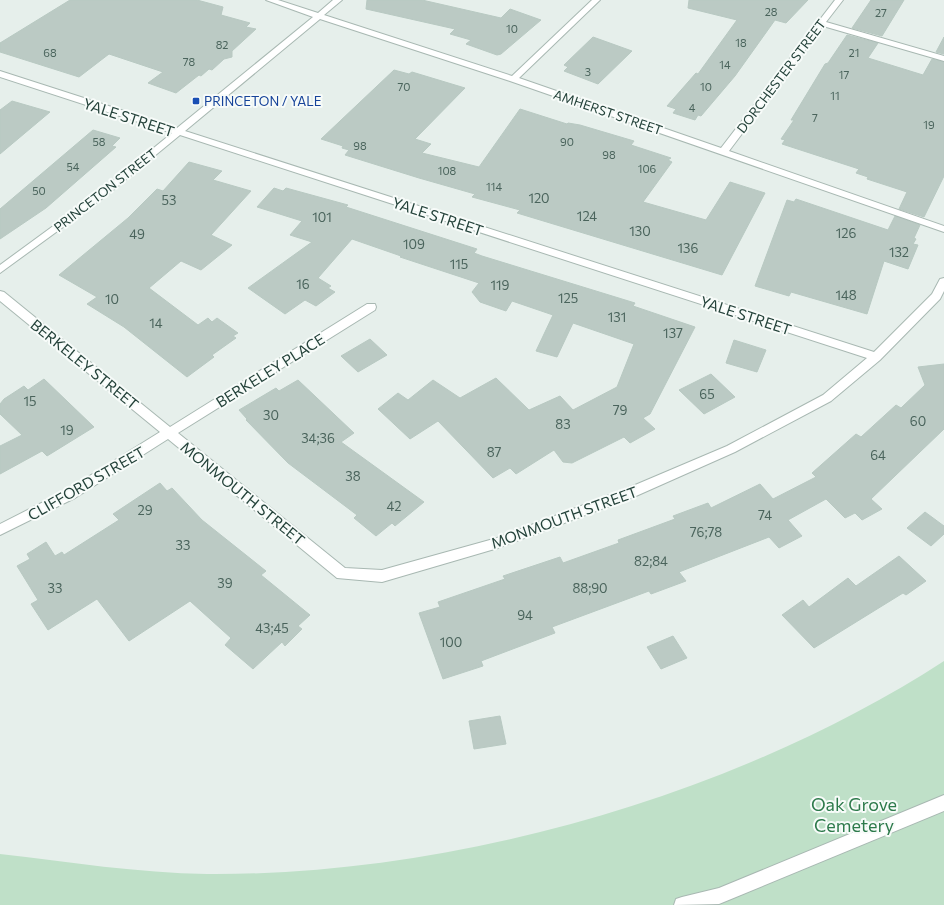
<svg xmlns="http://www.w3.org/2000/svg" width="944" height="905" viewBox="0 0 944 905" font-family="Commissioner,sans-serif">
<rect width="100%" height="100%" fill="#e6efeb"/>
<path fill="#bfe0c8" d="M944,661V905H0V854C69,862 138,873 207,874C453,876 738,795 944,661Z"/>
<g fill="#bbcac4" stroke="#b8c9c2">
<path d="M70,0H197L223,7L221,15L250,23L246,27L256,29L232,51V57L224,59L212,70L209,69L201,76L199,75L176,93L148,83L163,72L109,54L79,77L0,52V43Z"/>
<path d="M367,0H422L501,18L510,9L541,20L501,54L497,55L466,44L471,40L450,34L455,29L366,9Z"/>
<path d="M689,0H808L786,23L775,20L735,76L701,116L698,115L695,120L673,113L676,109L667,106L696,73L698,74L737,20L688,8Z"/>
<path d="M871,0H904L882,36L852,28Z"/>
<path d="M847,35L878,43L868,58L923,75L932,59L944,62V176L924,217L899,209L907,192L867,179L868,177L856,173L859,169L782,144L785,140L781,139L794,120H791L825,64L828,63Z"/>
<path d="M593,37L632,51L598,84L564,71L568,67L564,65Z"/>
<path d="M944,37V54L936,52Z"/>
<path d="M394,70L409,74L412,72L465,88L415,139L431,144L422,153L479,167L520,109L567,124L568,123L580,125L634,141L631,145L671,158L668,160L672,162L643,202L706,220L730,182L765,193L722,275L517,213L520,210L472,197L475,194L419,178L345,155L349,150L342,148L343,146L321,139Z"/>
<path d="M12,101L50,112L0,154V110Z"/>
<path d="M93,130L120,138L112,146L116,147L46,208L0,239V209Z"/>
<path d="M189,162L222,171L213,180L251,191L211,235L232,245L201,270L181,261L149,288L198,325L208,318L212,322L217,318L238,333L233,336L236,338L212,355L214,357L187,377L124,327L87,304L97,297L59,275L128,218L157,189L163,191Z"/>
<path d="M274,188L283,191L286,188L348,205L346,207L477,249L474,253L482,256L635,303L633,306L695,327L650,414L643,418L655,429L630,443L624,437L572,463L563,462L554,450L516,474L510,468L493,478L438,421L410,439L378,409L398,393L408,400L433,380L460,398L496,378L529,410L560,396L573,410L617,387L634,344L573,323L557,357L536,351L553,315L512,301L506,311L480,302L472,292L479,283L400,257L401,256L352,239L318,278L331,286L328,288L335,292L316,306L305,300L285,314L248,288L312,242L290,235L302,221L257,207Z"/>
<path d="M796,199L888,230L895,216L920,225L914,238L916,239L913,244L918,245L908,269L884,261L867,314L791,292L789,296L755,286L787,200L794,202Z"/>
<path d="M370,339L387,355L358,372L341,356Z"/>
<path d="M734,340L766,350L757,372L726,363Z"/>
<path d="M944,364V429L871,499L882,509L862,520L855,513L845,518L826,499L788,520L802,536L779,548L769,537L679,572L686,581L651,594L649,591L552,627L555,633L481,661L483,666L443,679L419,613L440,607L438,602L505,579L503,576L560,557L563,563L619,543L618,540L675,519L673,516L708,503L711,508L760,484L773,499L816,477L812,473L856,434L861,437L896,405L901,408L925,385L918,367Z"/>
<path d="M711,374L735,397L704,414L679,390Z"/>
<path d="M44,379L94,427L47,456L42,451L0,474V446L22,435L0,414V404L4,399L24,386L28,390Z"/>
<path d="M298,380L354,433L341,442L424,502L395,526L392,523L376,536L354,518L357,515L288,463L246,420L247,419L239,410L276,388L279,391Z"/>
<path d="M160,483L167,491L172,488L202,520L266,571L261,575L310,615L298,626L302,629L285,646L282,642L253,669L225,645L231,638L190,601L129,641L97,599L48,630L31,604L38,600L17,566L30,559L27,554L46,542L55,556L62,552L64,555L119,520L113,514Z"/>
<path d="M925,512L944,526V534L931,546L907,528Z"/>
<path d="M899,556L926,581L906,595L903,593L814,648L782,615L803,600L809,607L848,578L856,586Z"/>
<path d="M673,636L687,658L661,669L647,647Z"/>
<path d="M500,716L506,744L474,749L469,721Z"/>
</g>
<g fill="none" stroke-linecap="round" stroke-linejoin="round">
<g stroke="#a8b8b2" stroke-width="2">
<g id="minor">
<path d="M266,0H278L318,13L333,0H342L324,15L512,76L592,0H600L519,78L721,148L835,0H843L826,22L944,56V61L823,26L729,151L944,226V232L510,81L320,19L185,131L874,352L932,294L940,279L944,278V291L940,299L880,360L831,401L735,452L636,496L498,548L382,582L337,578L168,439L75,498L0,535V524L67,490L160,432L0,301V291L4,292L170,427L367,304H375L376,307L375,310L178,433L345,568L382,570L497,538L628,488L727,446L823,395L867,358L180,135L107,195L0,273V265L101,191L172,133L0,77V71L177,128L313,17Z"/>
<path d="M944,795V811L719,904L674,905L676,899L682,897L719,888Z"/>
</g>
</g>
<use href="#minor" fill="#fff" fill-rule="evenodd"/>
</g>
<rect fill="#1a4fb4" stroke="#f7fbf9" stroke-width="1.5" x="192" y="97" width="8" height="8" rx="2"/>
<g text-anchor="middle" dominant-baseline="central" stroke-width="4" stroke-linejoin="round" paint-order="stroke">
<g font-size="11" fill="#4a645c">
<text x="771" y="11">28</text>
<text x="881" y="12">27</text>
<text x="512" y="28">10</text>
<text x="741" y="42">18</text>
<text x="222" y="44">82</text>
<text x="50" y="52">68</text>
<text x="854" y="52">21</text>
<text x="189" y="61">78</text>
<text x="725" y="64">14</text>
<text x="588" y="71">3</text>
<text x="844" y="74">17</text>
<text x="404" y="86">70</text>
<text x="706" y="86">10</text>
<text x="835" y="95">11</text>
<text x="692" y="107">4</text>
<text x="815" y="117">7</text>
<text x="929" y="124">19</text>
<text x="99" y="141">58</text>
<text x="567" y="141">90</text>
<text x="360" y="145">98</text>
<text x="609" y="154">98</text>
<text x="73" y="166">54</text>
<text x="647" y="168">106</text>
<text x="447" y="170">108</text>
<text x="494" y="186">114</text>
<text x="39" y="190">50</text>
</g>
<g font-size="13" fill="#24423a" stroke="#f7fbf9">
<text transform="translate(781 76) rotate(-53)">DORCHESTER STREET</text>
<text transform="translate(608 112) rotate(19)">AMHERST STREET</text>
<text transform="translate(105 190) rotate(-38)">PRINCETON STREET</text>
</g>
<g font-size="13" fill="#164399" stroke="#f7fbf9" text-anchor="start">
<text x="204" y="101">PRINCETON / YALE</text>
</g>
<g font-size="13" fill="#4a645c">
<text x="539" y="198">120</text>
<text x="169" y="200">53</text>
<text x="587" y="216">124</text>
<text x="322" y="217">101</text>
<text x="640" y="231">130</text>
<text x="846" y="233">126</text>
<text x="137" y="234">49</text>
<text x="414" y="244">109</text>
<text x="688" y="248">136</text>
<text x="899" y="252">132</text>
<text x="459" y="264">115</text>
<text x="303" y="284">16</text>
<text x="500" y="285">119</text>
<text x="846" y="295">148</text>
<text x="568" y="298">125</text>
<text x="112" y="299">10</text>
<text x="617" y="317">131</text>
<text x="156" y="323">14</text>
<text x="673" y="333">137</text>
<text x="707" y="394">65</text>
<text x="30" y="401">15</text>
<text x="620" y="410">79</text>
<text x="271" y="415">30</text>
<text x="918" y="421">60</text>
<text x="563" y="424">83</text>
<text x="67" y="430">19</text>
<text x="318" y="438">34;36</text>
<text x="494" y="452">87</text>
<text x="878" y="455">64</text>
<text x="353" y="476">38</text>
<text x="394" y="506">42</text>
<text x="145" y="510">29</text>
<text x="765" y="515">74</text>
<text x="706" y="532">76;78</text>
<text x="183" y="545">33</text>
<text x="651" y="561">82;84</text>
<text x="225" y="583">39</text>
<text x="55" y="588">33</text>
<text x="590" y="588">88;90</text>
<text x="525" y="615">94</text>
<text x="272" y="628">43;45</text>
<text x="451" y="642">100</text>
</g>
<g font-size="15" fill="#24423a" stroke="#f7fbf9">
<text transform="translate(129 117) rotate(18)">YALE STREET</text>
<text transform="translate(438 216) rotate(18)">YALE STREET</text>
<text transform="translate(746 315) rotate(18)">YALE STREET</text>
<text transform="translate(85 364) rotate(39)">BERKELEY STREET</text>
<text transform="translate(270 370) rotate(-32)">BERKELEY PLACE</text>
<text transform="translate(86 483) rotate(-30)">CLIFFORD STREET</text>
<text transform="translate(243 493) rotate(39)">MONMOUTH STREET</text>
<text transform="translate(564 517) rotate(-20)">MONMOUTH STREET</text>
</g>
<g font-size="18" fill="#2d7a4b" stroke="#f7fbf9">
<text x="854" y="804">Oak Grove<tspan x="854" dy="21">Cemetery</tspan></text>
</g>
</g>
</svg>
